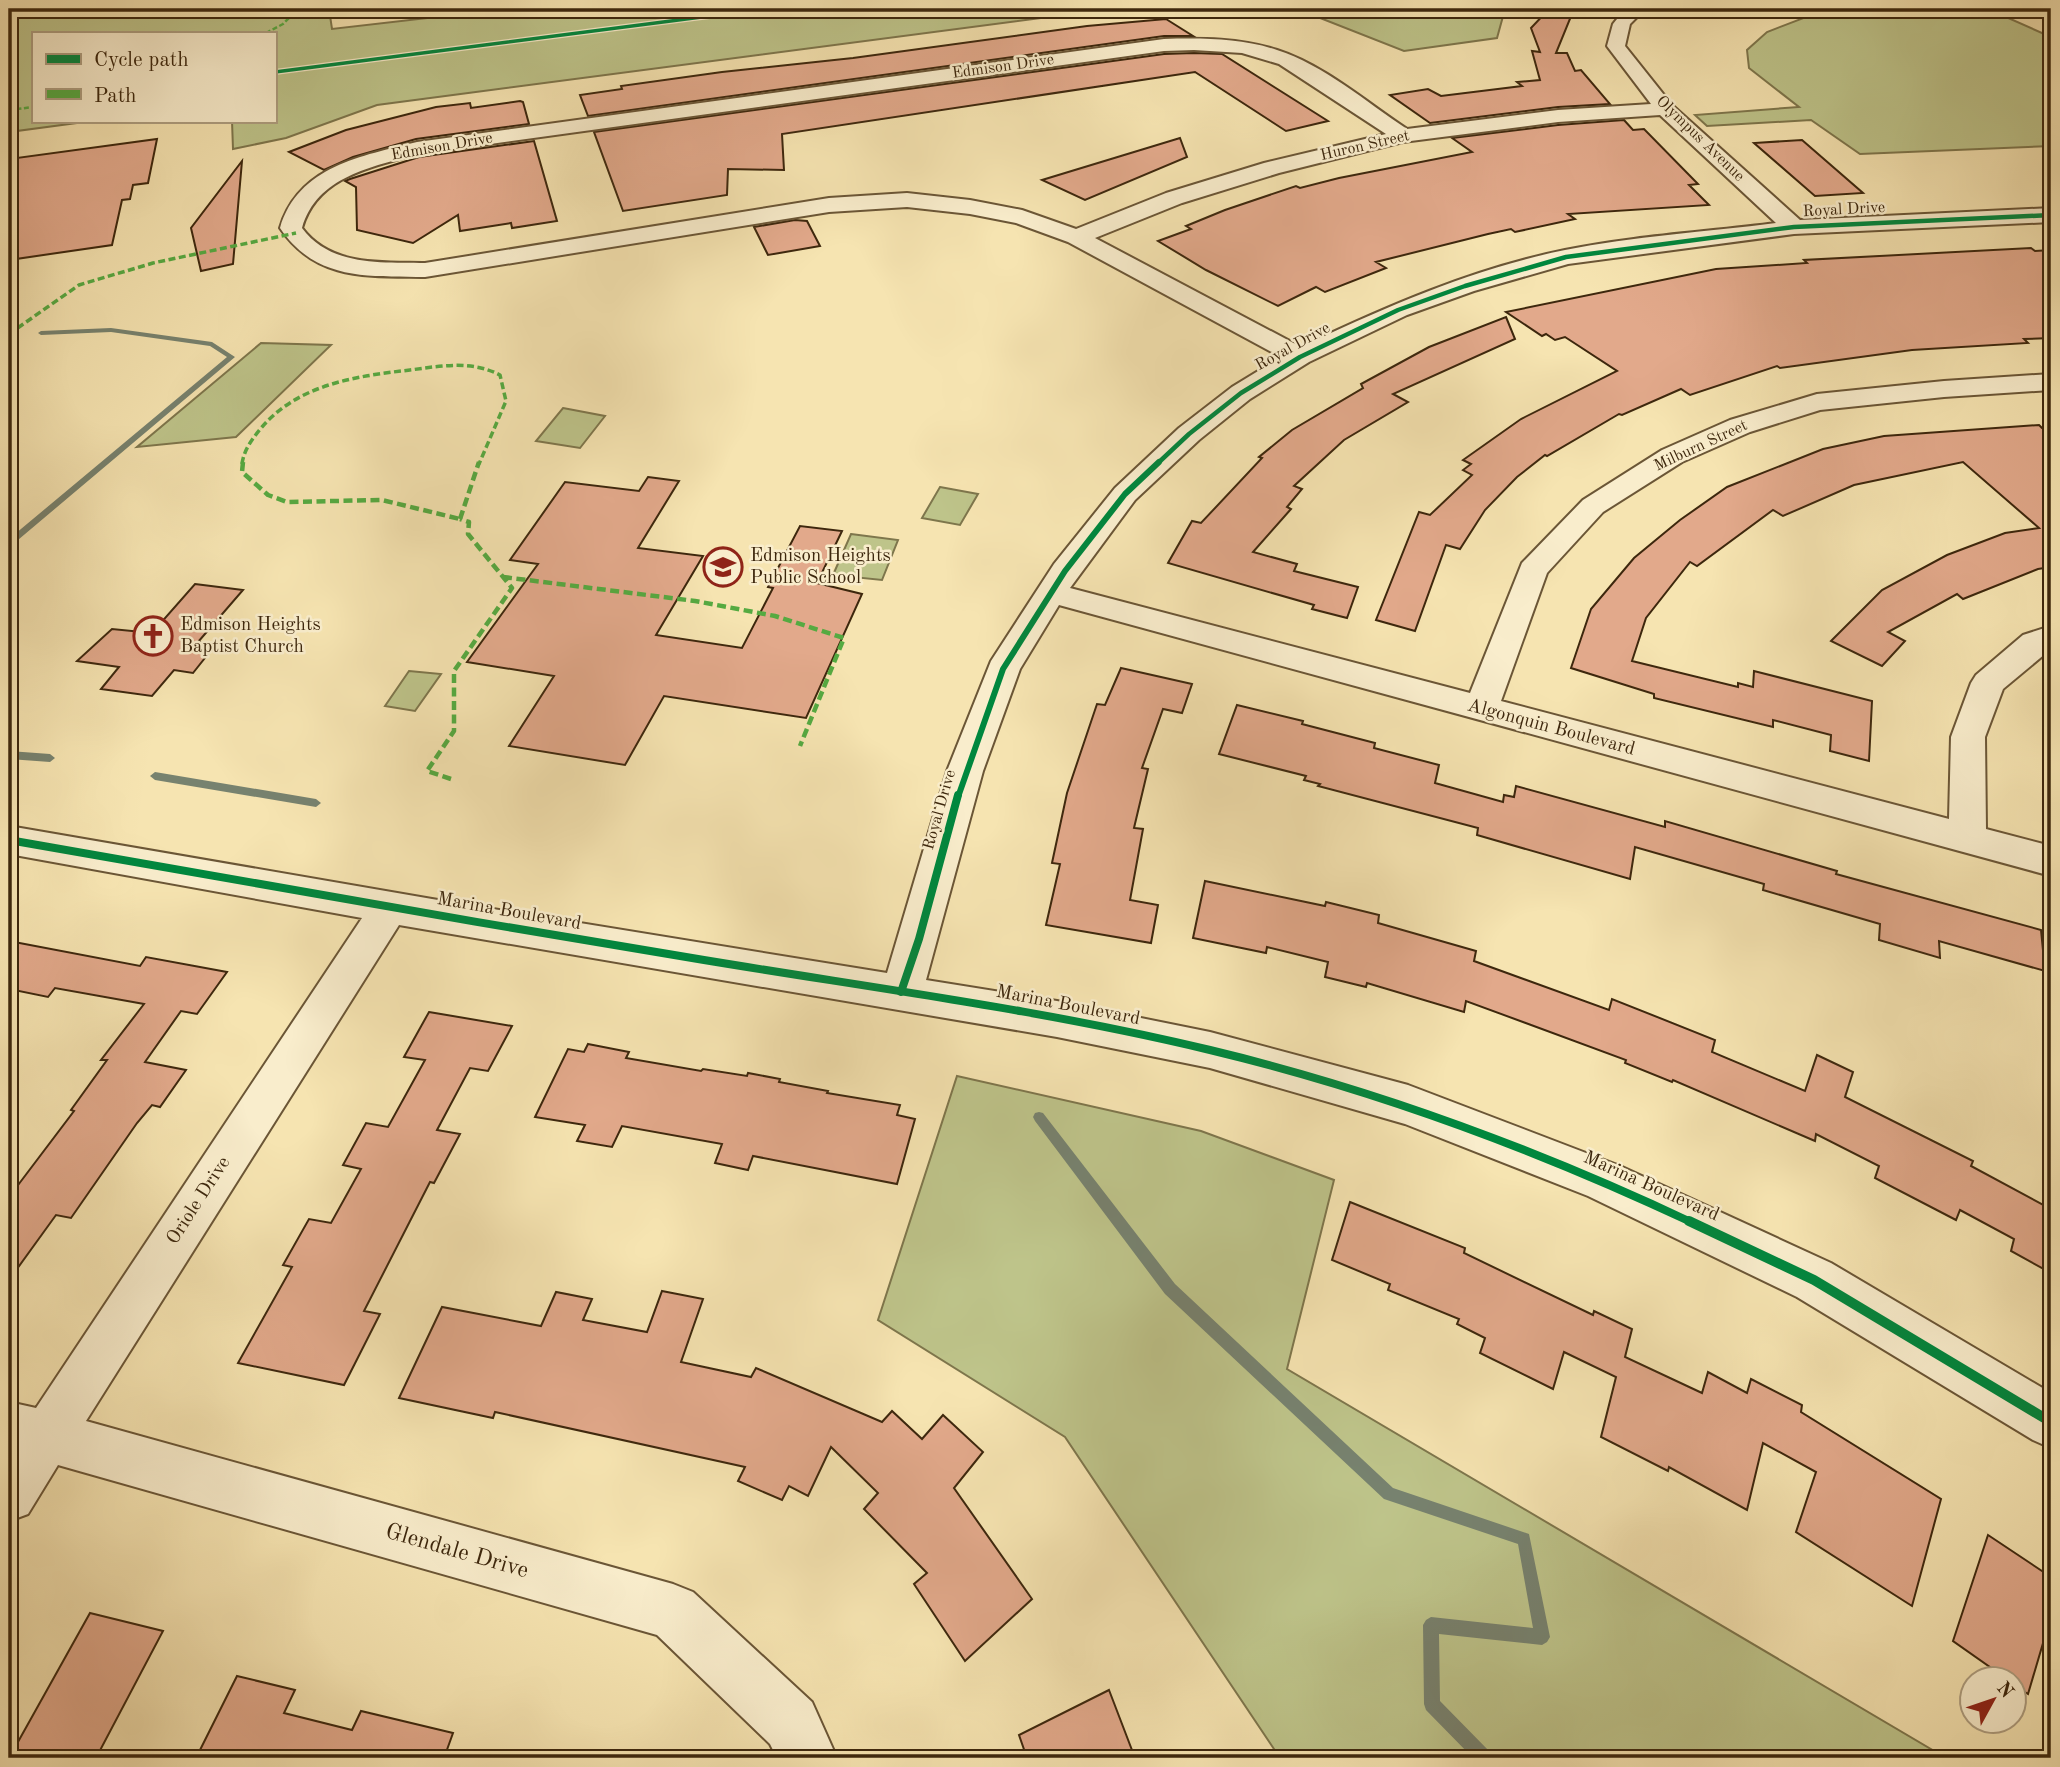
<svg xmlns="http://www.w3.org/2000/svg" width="2060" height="1767" viewBox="0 0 2060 1767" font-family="'Old Standard TT',serif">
<rect width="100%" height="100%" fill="#f6e4b1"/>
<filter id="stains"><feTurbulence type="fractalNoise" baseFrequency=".00286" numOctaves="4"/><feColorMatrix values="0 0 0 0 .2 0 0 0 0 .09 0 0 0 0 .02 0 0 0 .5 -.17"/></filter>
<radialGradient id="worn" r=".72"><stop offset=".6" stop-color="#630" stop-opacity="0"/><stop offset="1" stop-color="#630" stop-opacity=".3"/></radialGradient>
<g fill="#bec48a" stroke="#7e764c" stroke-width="2">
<path d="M9,9H329L332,29L506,9H1110L377,105L286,138L233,149L232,121H275V33H33V121H92L9,132Z"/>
<path d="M1283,9H1505L1497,38L1404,51L1310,14Z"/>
<path d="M1827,9H1988L2051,37V146L1860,154L1811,120L1707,126L1695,115L1799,107L1749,68L1747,50L1767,32Z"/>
<path d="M261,343L331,345L236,437L137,447Z"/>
<path d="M563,408L605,416L580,448L536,441Z"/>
<path d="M940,487L978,494L960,525L922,518Z"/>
<path d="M851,534L898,540L882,580L833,575Z"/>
<path d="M409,671L441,674L415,711L385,706Z"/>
<path d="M957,1076L1201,1131L1334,1180L1287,1369L1946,1758H1280L1065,1437L878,1320Z"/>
</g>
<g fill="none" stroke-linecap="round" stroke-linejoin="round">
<g fill="#77826f" fill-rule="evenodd">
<path d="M21,9H25L11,30H9V26Z"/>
<path d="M9,313L19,319V321H15L9,318Z"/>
<path d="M111,328L212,342L235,357L12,545L9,546V539L227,357L210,346L111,332L41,335L38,333L41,331Z"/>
<path d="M9,751L50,754L55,758L50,762L9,759Z"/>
<path d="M155,772L316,799L321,803L316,807L155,780L150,776Z"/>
<path d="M1039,1112L1043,1113L1175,1284L1393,1488L1529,1534L1550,1637L1547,1642L1542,1645L1439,1634L1440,1701L1490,1752L1492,1758H1473L1426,1710L1424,1704L1423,1625L1426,1620L1431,1617L1533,1628L1518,1544L1384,1499L1165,1294L1035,1121L1033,1117L1035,1113Z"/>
</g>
</g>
<g fill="#e2a98b" stroke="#3d270d" stroke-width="2">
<path d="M1549,9H1574L1556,53H1567L1575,71L1581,70L1610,104L1558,107L1430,123L1390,95L1428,89L1441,96L1522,86L1517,82L1540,80L1532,51L1540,52L1531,28Z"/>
<path d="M1166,19L1193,36H1164L588,116L580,95L622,89L621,86L722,72L853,58L1087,26Z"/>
<path d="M1194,53L1222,54L1328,121L1286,131L1195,72L782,134L784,170L728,169L727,195L623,211L594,132L1164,54Z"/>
<path d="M520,101L523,102L529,124L416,139L353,157L324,170L289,152L346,130L436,107L470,103L471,108Z"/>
<path d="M1624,120L1633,130L1644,129L1698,184L1689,185L1709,205L1568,214L1575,219L1515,232L1511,229L1488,234L1376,262L1386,268L1325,292L1316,287L1278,306L1206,270L1158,241L1191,229L1186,226L1225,210L1296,186L1300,188L1339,178L1472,152L1452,138L1558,125Z"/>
<path d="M1180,138L1187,157L1085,200L1042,180Z"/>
<path d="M157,139L148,183L133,185L130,199L122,200L112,245L9,260V159Z"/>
<path d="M1802,140L1863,193L1815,196L1754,143Z"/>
<path d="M534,141L557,221L512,228L511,223L460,231L458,215L413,243L357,230L356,187L345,181L350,179L419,157Z"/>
<path d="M242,161L233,264L201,271L191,228Z"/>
<path d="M795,220L807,221L820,246L768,255L754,227Z"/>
<path d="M2031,248L2035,251L2051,250V338L2024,339L2028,343L1912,350L1780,368L1777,366L1690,395L1681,389L1622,415L1619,414L1547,456L1545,455L1517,477L1485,510L1460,549L1446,545L1415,631L1376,620L1419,512L1430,515L1472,475L1463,470L1471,464L1463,460L1521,419L1617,371L1565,337L1555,340L1546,334L1542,336L1506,312L1716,269L1807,263L1804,260Z"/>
<path d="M1506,317L1515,339L1393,394L1408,402L1344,440L1294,486L1302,489L1287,507L1291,509L1253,552L1297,564L1294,571L1358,587L1347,618L1312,609L1314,605L1168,563L1192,521L1201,523L1262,458L1259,457L1292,430L1363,388L1361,384L1429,347Z"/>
<path d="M2039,425L2042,428H2051V567L2038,569L1963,599L1957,594L1888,632L1905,641L1882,666L1831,641L1882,590L1947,555L2005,533L2039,528L1963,462L1854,485L1783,516L1773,510L1697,566L1690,562L1646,618L1632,661L1738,687V683L1753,687L1754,671L1872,701L1869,761L1830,751L1831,735L1773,720V727L1654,698V694L1571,668L1591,609L1634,558L1680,520L1727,487L1823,449L1884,436Z"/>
<path d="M648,477L679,481L638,548L703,556L656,635L742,648L773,588L768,587L800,526L842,531L817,583L862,594L806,718L664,696L625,765L509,746L554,676L467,662L538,564L510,560L565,482L639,491Z"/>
<path d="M195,584L243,590L198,642L216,644L193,673L174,670L152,696L101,689L119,667L77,661L112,629L152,633Z"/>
<path d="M1121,668L1192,684L1182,713L1163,709L1142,768L1148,769L1134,828L1143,829L1130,900L1158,905L1151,943L1046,925L1060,864L1052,863L1067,793L1097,704L1105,705Z"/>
<path d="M1237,705L1303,721L1302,724L1375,743L1374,748L1439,765L1435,783L1503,802L1504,795L1514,797L1516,786L1665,827V821L1837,871L1836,874L2041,930L2045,971L1939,941L1940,958L1879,940L1880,924L1763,890L1764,884L1635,847L1630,879L1477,835L1478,828L1318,786L1320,784L1304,780L1306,776L1219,754Z"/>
<path d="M1205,881L1325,906L1326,902L1379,915L1378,923L1476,951L1474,961L1609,1010L1612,999L1715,1040L1712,1052L1805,1091L1817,1055L1853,1072L1845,1097L1973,1161L1971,1166L2051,1209V1273L2011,1251L2014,1239L1960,1210L1956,1220L1875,1178L1879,1166L1816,1134L1815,1141L1673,1080L1672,1082L1625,1063L1626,1060L1466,1001L1464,1012L1367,983L1366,987L1325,977L1328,962L1267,947L1266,953L1193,938Z"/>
<path d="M9,941L140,966L146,957L227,972L197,1014L181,1011L145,1062L186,1070L160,1107L152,1105L137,1123L71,1218L56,1215L9,1280V1197L74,1111L71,1110L107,1060H101L144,1004L55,988L48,997L9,989Z"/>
<path d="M429,1012L512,1026L488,1071L470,1068L437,1130L460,1134L434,1183L430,1182L364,1311L380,1314L344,1385L238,1363L292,1267L283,1265L309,1219L331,1223L361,1169L343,1165L366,1123L388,1127L425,1060L404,1057Z"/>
<path d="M588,1044L629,1052L626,1058L701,1071L703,1069L747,1076L748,1073L780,1079L779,1082L828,1091L827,1093L900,1105L897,1115L915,1119L897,1184L753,1156L748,1170L715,1163L722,1144L622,1126L612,1147L577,1141L585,1125L535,1117L568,1049L584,1052Z"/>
<path d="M1350,1202L1465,1248L1464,1253L1593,1315L1594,1311L1632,1329L1625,1357L1702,1393L1708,1372L1747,1393L1751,1379L1802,1405L1801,1412L1941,1499L1912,1606L1796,1532L1816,1472L1763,1443L1747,1510L1669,1467L1668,1471L1601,1437L1616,1377L1564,1352L1553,1389L1480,1353L1485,1338L1457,1324L1459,1319L1388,1290L1390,1284L1332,1260Z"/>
<path d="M662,1291L703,1299L681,1362L751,1377L756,1368L882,1422L892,1411L922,1439L943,1415L983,1452L954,1488L1032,1599L965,1661L914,1584L927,1573L864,1509L878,1493L831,1447L808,1496L789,1486L782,1500L738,1481L745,1467L495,1412L493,1418L399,1398L442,1307L541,1326L556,1292L592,1299L583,1320L647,1332Z"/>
<path d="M1988,1535L2051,1577V1616L2028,1694L2014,1685V1679H2007L1953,1641Z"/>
<path d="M90,1613L163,1631L96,1758H9Z"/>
<path d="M237,1676L295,1690L284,1713L352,1730L361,1711L453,1733L444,1758H196Z"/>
<path d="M1109,1690L1135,1758H1027L1019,1735Z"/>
</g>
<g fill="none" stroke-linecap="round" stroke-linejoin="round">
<g stroke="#6b5636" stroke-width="4">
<path id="minor" d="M1625,9H1645L1630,24L1625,46L1672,105L1800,220L2051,208V222L1794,234L1568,264L1474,291L1407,315L1309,362L1250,399L1199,440L1135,500L1070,588L1470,693L1522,563L1583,500L1662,450L1730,420L1817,394L1944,381L2051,374V390L1944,397L1820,410L1750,432L1682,462L1603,512L1547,573L1501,701L1949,819L1951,737L1971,683L1976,675L2023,635L2051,626V649L2003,689L1985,737L1986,829L2051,846V876L1059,605L1020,669L983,771L926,980L1057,1001L1210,1032L1408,1085L1620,1166L1831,1263L2051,1393V1448L2033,1440L1797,1297L1588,1196L1405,1124L1210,1068L1057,1037L399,925L86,1421L673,1584L693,1592L812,1702L837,1758H777L770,1744L657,1635L58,1465L28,1514L9,1521V1402L36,1408L362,918L9,854V826L432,899L887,973L947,771L991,661L1054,564L1115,488L1179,428L1232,387L1281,357L1068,242L1016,223L970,214L907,207L829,212L425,277C367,276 316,281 280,228C298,166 362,156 417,142L1164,39C1202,38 1241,38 1277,50C1324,65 1366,102 1407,129L1558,110L1651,104L1607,46L1613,24ZM1194,50L1242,53L1279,64L1386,134L1264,163L1166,193L1076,229L1022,210L970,200L907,193L829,198L425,263C382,262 331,267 302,228C317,176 372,167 418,154L1164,51ZM1660,115L1776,223C1707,232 1633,236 1565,250C1472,269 1385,307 1301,347L1095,238L1182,203L1279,173L1403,142L1558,122Z"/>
</g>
<use href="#minor" fill="#f9edcc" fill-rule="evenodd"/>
<g stroke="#55aa41" stroke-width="2.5" stroke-dasharray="5 2.5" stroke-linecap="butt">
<path d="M266,33L283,24L298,9"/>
<path d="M9,110L33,107"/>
</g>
<g stroke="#55aa41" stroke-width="3.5" stroke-dasharray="7 3.5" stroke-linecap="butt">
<path d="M9,334L79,285L153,263L296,233"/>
<path d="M242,464C244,449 253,438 262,427C299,384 357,376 410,370C441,366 471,360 500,375L506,401L479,464"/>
</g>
<g stroke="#55aa41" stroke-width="4.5" stroke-dasharray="9 4.5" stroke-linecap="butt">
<path d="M243,462L242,472L268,495L287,502L382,500L460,519"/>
<path d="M460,519L479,462"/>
<path d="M503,577L695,601L775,616L844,638L800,746"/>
<path d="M451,779L427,771L454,731V671L512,588L468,534L469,522L460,519"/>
</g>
<g stroke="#f9edcc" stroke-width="6">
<path id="cycleway-far4" d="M275,72L764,9"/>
</g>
<g stroke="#f9edcc" stroke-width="7">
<path id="cycleway-far3" d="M1157,464L1189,434L1241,393L1300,357L1398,310L1465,286L1566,257L1794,227L2051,215"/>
</g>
<g stroke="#f9edcc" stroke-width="10">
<path id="cycleway-far2" d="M958,797L1003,669L1065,571L1125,494L1159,462"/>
</g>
<g stroke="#f9edcc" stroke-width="12">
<g id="cycleway-far1">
<path d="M9,840C241,881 472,922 704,960C873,988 1044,1010 1210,1050C1377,1090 1538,1150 1693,1223"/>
<path d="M901,992L919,939L958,795"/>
</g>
</g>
<g stroke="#f9edcc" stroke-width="14">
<path id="cycleway" d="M1689,1221L1814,1280L2051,1422"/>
</g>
<use href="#cycleway-far4" stroke="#00873e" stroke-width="3.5"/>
<use href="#cycleway-far3" stroke="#00873e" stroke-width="4.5"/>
<use href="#cycleway-far2" stroke="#00873e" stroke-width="6"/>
<use href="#cycleway-far1" stroke="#00873e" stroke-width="8"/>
<use href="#cycleway" stroke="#00873e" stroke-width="10"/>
</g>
<defs>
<g id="school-ring" transform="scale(2.0125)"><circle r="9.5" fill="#f9edcc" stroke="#8f2418" stroke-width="1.5"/><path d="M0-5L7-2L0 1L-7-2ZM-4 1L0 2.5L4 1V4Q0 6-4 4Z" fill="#8f2418"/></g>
<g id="church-ring" transform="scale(2.0125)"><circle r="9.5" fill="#f9edcc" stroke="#8f2418" stroke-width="1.5"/><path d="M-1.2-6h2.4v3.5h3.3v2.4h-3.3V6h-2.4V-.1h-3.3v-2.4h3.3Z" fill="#8f2418"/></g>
</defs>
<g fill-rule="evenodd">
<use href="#school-ring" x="723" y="567"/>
<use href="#church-ring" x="153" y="636"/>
</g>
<g text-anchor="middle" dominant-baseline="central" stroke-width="5" stroke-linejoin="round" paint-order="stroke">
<g font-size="16" fill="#3d270d" stroke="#f9edcc">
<text transform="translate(1003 67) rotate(-8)">Edmison Drive</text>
<text transform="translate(1700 139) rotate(44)">Olympus Avenue</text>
<text transform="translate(1365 146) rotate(-13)">Huron Street</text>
<text transform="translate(442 147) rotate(-10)">Edmison Drive</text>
<text transform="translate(1844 210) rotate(-3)">Royal Drive</text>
<text transform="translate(1293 347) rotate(-29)">Royal Drive</text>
<text transform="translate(1701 446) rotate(-25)">Milburn Street</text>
<text transform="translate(940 810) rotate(-74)">Royal Drive</text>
</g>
<g font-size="19" fill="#3d270d" stroke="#f9edcc" text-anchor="start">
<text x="750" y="556">Edmison Heights<tspan x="750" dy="22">Public School</tspan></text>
<text x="180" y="625">Edmison Heights<tspan x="180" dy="22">Baptist Church</tspan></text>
</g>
<g font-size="19" fill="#3d270d" stroke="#f9edcc">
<text transform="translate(1551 728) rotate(15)">Algonquin Boulevard</text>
<text transform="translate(509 912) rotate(10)">Marina Boulevard</text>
<text transform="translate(1068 1006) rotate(11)">Marina Boulevard</text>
<text transform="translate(1651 1187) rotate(24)">Marina Boulevard</text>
<text transform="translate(199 1201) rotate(-57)">Oriole Drive</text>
</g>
<g font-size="23" fill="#3d270d" stroke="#f9edcc">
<text transform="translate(457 1551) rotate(16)">Glendale Drive</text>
</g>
</g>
<rect width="2060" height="1767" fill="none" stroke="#f6e4b1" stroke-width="35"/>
<rect x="10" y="10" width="2039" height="1746" fill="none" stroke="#3d270d" stroke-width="3.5"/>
<rect x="18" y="18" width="2025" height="1732" fill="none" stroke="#3d270d" stroke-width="2"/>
<rect x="32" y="32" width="245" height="91" fill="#f9edcc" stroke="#ae9e80" stroke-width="2"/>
<rect x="46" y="54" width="35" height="10" fill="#00873e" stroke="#ae9e80" stroke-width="2"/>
<text x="94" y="66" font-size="21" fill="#3d270d">Cycle path</text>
<rect x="46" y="89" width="35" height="10" fill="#55aa41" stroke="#ae9e80" stroke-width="2"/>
<text x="94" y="102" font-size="21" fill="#3d270d">Path</text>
<g transform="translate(1993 1700) rotate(50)"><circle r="33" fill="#f9edcc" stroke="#ae9e80" stroke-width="2"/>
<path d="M0-5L12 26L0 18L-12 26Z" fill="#8f2418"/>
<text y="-10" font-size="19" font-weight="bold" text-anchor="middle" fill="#3d270d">N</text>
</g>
<rect width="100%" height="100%" filter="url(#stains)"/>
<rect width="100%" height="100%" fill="url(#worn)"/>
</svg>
